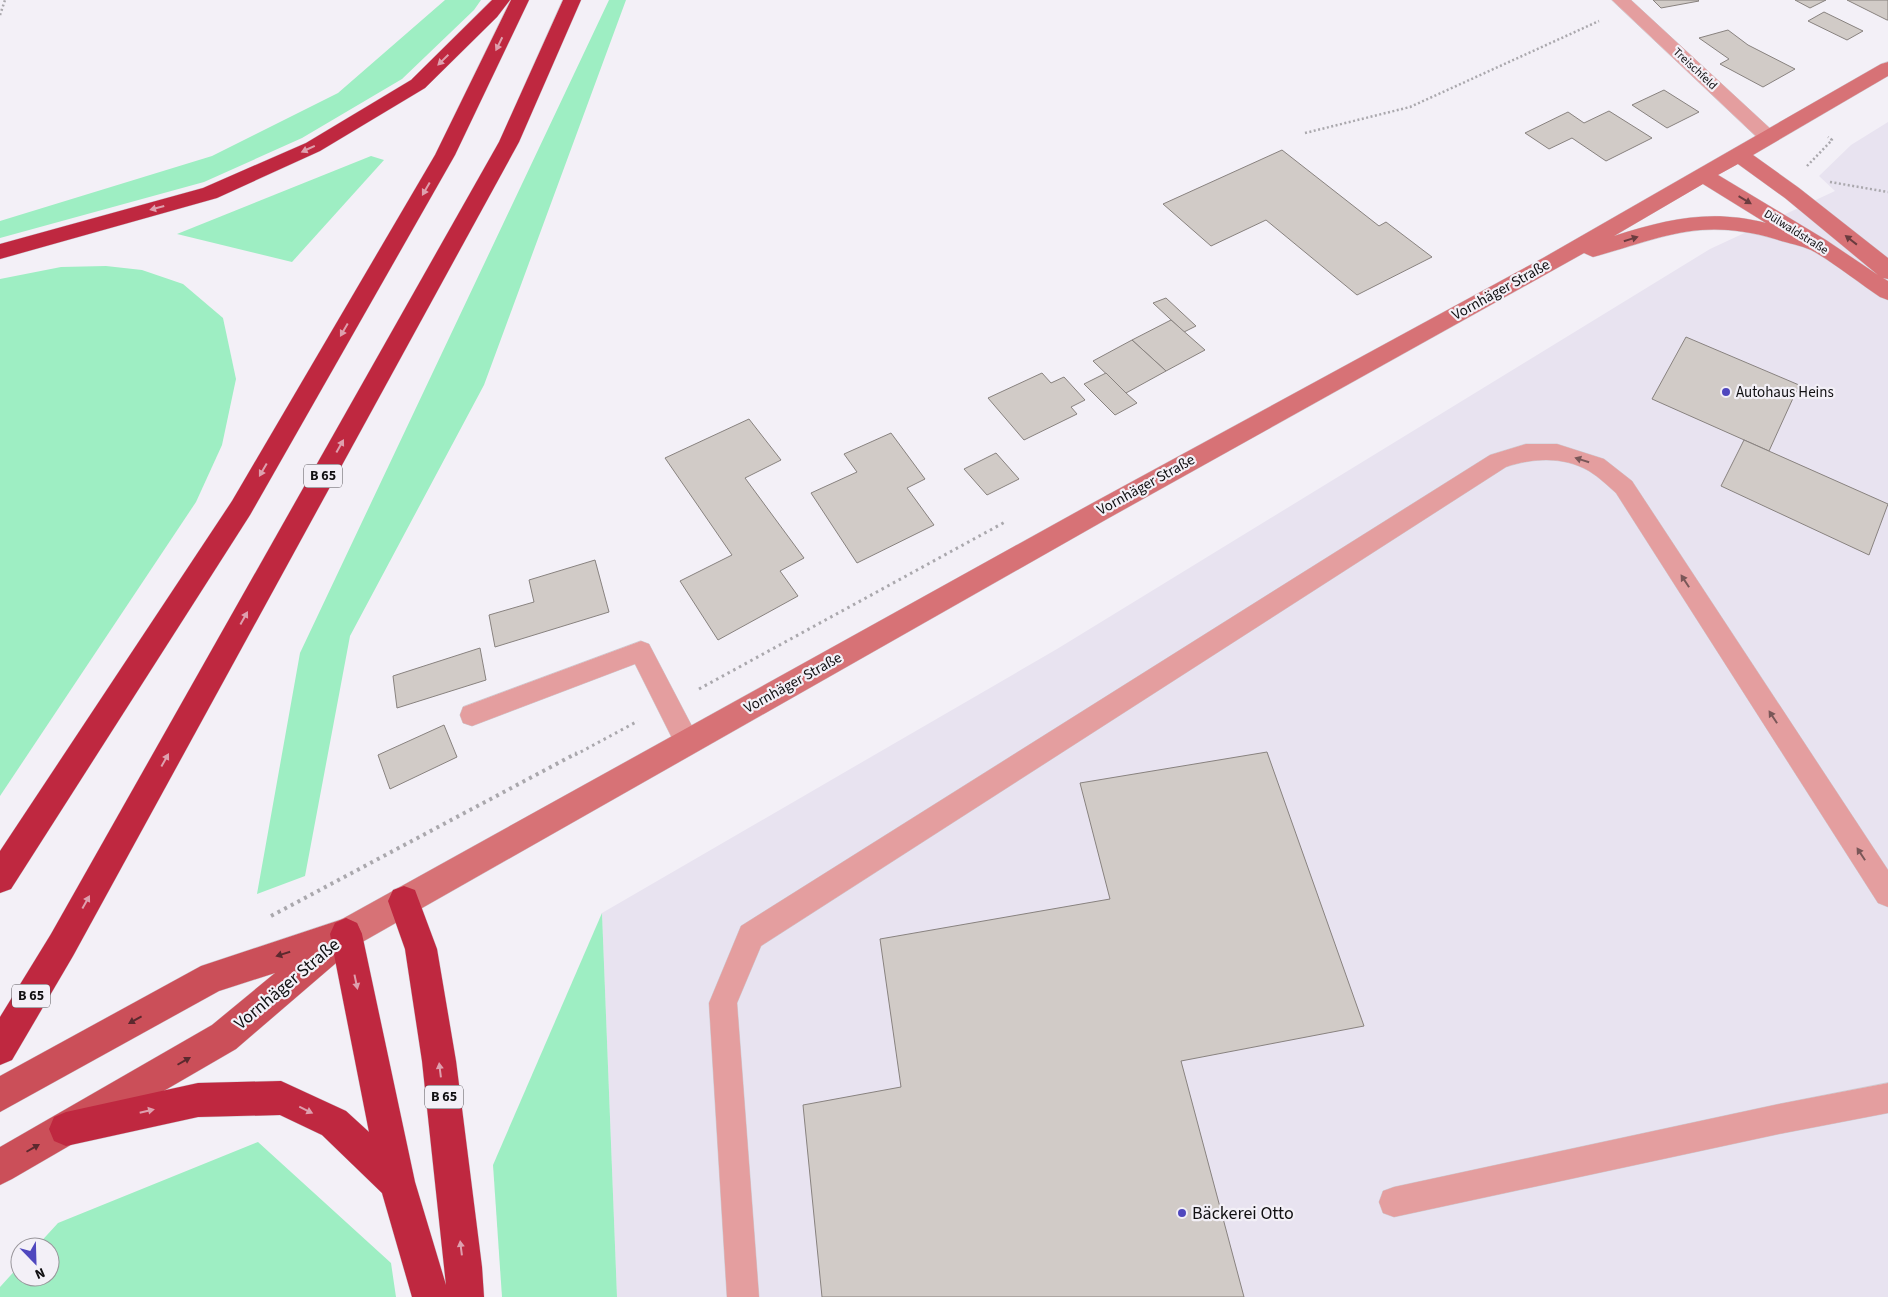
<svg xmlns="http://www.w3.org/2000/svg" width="1888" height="1297" viewBox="0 0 1888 1297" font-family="'Source Sans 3',sans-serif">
<rect width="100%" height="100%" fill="#f3f0f7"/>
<path fill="#e8e3f0" d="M1888,122V1297H617L602,913L1057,649L1710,249L1835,191L1819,176L1851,145Z"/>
<g fill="#9eeec3">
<path d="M445,0H481L474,10L402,79L302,138L204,182L0,238V221L212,156L338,93Z"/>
<path d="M609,0H626L484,385L350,636L305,876L257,894L300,653Z"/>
<path d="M371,156L384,160L292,262L177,234Z"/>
<path d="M106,266L142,270L183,284L223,318L236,379L222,445L196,502L0,796V279L61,267Z"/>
<path d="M602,913L617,1297H502L493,1165Z"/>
<path d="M258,1142L391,1263L396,1297H0V1287L20,1265V1277H50V1247H36L58,1223Z"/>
</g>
<g fill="#d1cbc7" stroke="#88827f">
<path d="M1653,0H1698L1699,1L1661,8Z"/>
<path d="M1795,0H1826L1810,8Z"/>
<path d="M1847,0H1888V20H1887Z"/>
<path d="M1824,12L1863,31L1847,40L1808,21Z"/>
<path d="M1728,30L1748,45L1795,69L1763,87L1720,64L1729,59L1699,38Z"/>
<path d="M1664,90L1699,112L1667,128L1632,105Z"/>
<path d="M1609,111L1652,138L1606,161L1572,138L1549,149L1525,133L1568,112L1584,123Z"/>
<path d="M1282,150L1379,226L1386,222L1432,257L1357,295L1266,220L1211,246L1163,204Z"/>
<path d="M1166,298L1196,326L1184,332L1153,303Z"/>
<path d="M1171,320L1205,350L1166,371L1132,340Z"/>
<path d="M1686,337L1799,385L1769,451L1652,399Z"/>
<path d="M1132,340L1166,371L1126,393L1093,361Z"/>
<path d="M1042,373L1051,383L1064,377L1085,400L1071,407L1077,414L1024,440L988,398Z"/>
<path d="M1106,373L1126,393L1137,403L1115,415L1084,384Z"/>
<path d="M749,419L781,460L745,478L804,558L780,571L798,596L718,640L680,581L732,555L665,458Z"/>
<path d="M891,433L925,479L907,488L934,525L857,563L811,493L857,472L844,454Z"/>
<path d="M1744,440L1888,504L1869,555L1721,486Z"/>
<path d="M996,453L1019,479L987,495L964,469Z"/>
<path d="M595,560L609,612L495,647L489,615L534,602L529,580Z"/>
<path d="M480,648L486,680L397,708L393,676Z"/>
<path d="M444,725L457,757L390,789L378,755Z"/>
<path d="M1267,752L1364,1026L1181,1061L1244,1297H822L803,1105L901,1087L880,939L1110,899L1080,783Z"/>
</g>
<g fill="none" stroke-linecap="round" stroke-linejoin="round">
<g stroke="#cfccd2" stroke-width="1">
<g id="lane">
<path d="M1526,444H1557L1604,459L1632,481L1888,870V907L1878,903L1616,493C1608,486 1599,477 1589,471C1563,456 1533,458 1506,467L761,946L737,1003L759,1297H727L709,1003L741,926L1490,455Z"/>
<path d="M641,641L649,644L696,734L699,742L696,750L687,753L678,750L635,664L472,726L463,723L460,715L463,707Z"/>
<path d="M1888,1083V1113L1779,1134L1394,1217L1383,1213L1379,1202L1383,1191L1394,1187L1779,1104Z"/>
</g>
</g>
<g stroke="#cfccd2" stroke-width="1">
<path id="street" d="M1612,0H1631L1775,133L1778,137L1775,141L1768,143L1761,141Z"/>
</g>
<g stroke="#cfccd2" stroke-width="1">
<path id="secondary" d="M1888,62V76L1753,155L1799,188L1888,258V279L1883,278L1888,281V300L1880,297C1859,283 1833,262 1811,250C1800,245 1786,243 1775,239C1699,217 1663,238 1593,257L1584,253L1107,519L357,945L346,950L335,945L330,934L335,923L1089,505L1543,258L1881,64ZM1738,164L1785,198L1878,275L1826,240L1718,175ZM1703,184L1766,223C1710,209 1668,219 1614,236Z"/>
</g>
<g stroke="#cfccd2" stroke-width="1">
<path id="primary" d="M346,918L357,923L362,934L357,945L236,1049L12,1179L0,1185V1147L212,1025L275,973L219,991L0,1112V1076L201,966Z"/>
</g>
<g stroke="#cfccd2" stroke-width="1">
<g id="highway">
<path d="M492,0H510L497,17L425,88L320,151L217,198L0,259V244L203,188L306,143L411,80Z"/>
<path d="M511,0H529L455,155L250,515L11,889L0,893V851L232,501L435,155Z"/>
<path d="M563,0H581L519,142L73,956L12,1060L0,1065V1017L51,934L499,142Z"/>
<path d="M404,886L415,890L437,949L456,1061L482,1267L484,1297H412L382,1193L322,1135L280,1115L198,1117L66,1146L54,1141L49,1129L54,1117L66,1112L198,1083L281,1081L346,1111L369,1132L330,934L335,923L346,918L357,923L362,934L415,1182L446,1285L422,1061L405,949L388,901L393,890Z"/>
</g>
</g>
<g stroke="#aaa8ad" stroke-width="2.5" stroke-dasharray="2 2.5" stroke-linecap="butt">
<path d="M0,15L5,0"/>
<path d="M1305,133L1410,107L1599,21"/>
<path d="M1807,166L1832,140L1828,137"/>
<path d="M1830,182L1888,192"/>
</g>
<g stroke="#aaa8ad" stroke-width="3" stroke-dasharray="2.5 4" stroke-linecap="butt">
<path d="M699,689L1005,522"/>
<path d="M575,755L638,721"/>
</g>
<path stroke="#aaa8ad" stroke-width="4" stroke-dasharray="3 4.5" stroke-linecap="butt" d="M271,916L577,753"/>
<use href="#lane" fill="#e49e9f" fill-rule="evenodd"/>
<use href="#street" fill="#e49e9f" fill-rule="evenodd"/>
<use href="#secondary" fill="#d77276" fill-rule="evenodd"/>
<use href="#primary" fill="#cb4f59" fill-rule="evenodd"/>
<use href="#highway" fill="#bf2840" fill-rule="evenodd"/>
</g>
<defs><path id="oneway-solid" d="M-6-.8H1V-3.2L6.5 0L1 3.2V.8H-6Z" transform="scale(1.25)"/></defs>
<g fill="#dea0ae">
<use href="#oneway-solid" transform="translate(499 44) rotate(116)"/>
<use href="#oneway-solid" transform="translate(443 60) rotate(136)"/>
<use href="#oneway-solid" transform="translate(308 149) rotate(155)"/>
<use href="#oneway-solid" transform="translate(426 189) rotate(120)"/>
<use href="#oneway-solid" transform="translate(157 208) rotate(165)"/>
<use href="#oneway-solid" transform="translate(344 330) rotate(120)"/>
<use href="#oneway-solid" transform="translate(340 446) rotate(-61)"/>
<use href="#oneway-solid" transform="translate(263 470) rotate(120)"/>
<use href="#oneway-solid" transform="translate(244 618) rotate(-61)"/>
<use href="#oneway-solid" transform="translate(165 760) rotate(-61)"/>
<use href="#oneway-solid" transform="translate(86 902) rotate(-61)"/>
<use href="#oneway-solid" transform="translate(356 982) rotate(78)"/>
<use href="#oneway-solid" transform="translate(440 1070) rotate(-97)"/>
<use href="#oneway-solid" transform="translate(306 1110) rotate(26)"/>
<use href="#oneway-solid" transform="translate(147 1111) rotate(-13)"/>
<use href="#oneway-solid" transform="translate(461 1248) rotate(-97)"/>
</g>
<g fill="#6a3c3f">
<use href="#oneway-solid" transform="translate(1745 200) rotate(31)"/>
<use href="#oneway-solid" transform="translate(1631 239) rotate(-17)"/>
<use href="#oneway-solid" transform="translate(1851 240) rotate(-142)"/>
</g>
<g fill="#7a5758">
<use href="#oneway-solid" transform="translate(1582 460) rotate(-162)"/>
<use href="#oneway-solid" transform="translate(1685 581) rotate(-123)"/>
<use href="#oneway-solid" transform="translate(1773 717) rotate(-123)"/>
<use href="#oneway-solid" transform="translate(1861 854) rotate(-123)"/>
</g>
<g fill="#5b292e">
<use href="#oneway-solid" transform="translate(283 954) rotate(162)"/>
<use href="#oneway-solid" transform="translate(135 1020) rotate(151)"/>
<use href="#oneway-solid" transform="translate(184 1061) rotate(-30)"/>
<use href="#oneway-solid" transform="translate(33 1148) rotate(-30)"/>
</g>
<g fill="#4f47be" stroke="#f3f0f7" stroke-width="2">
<circle cx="1726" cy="392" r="5"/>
<circle cx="1182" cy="1213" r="5"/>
</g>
<g text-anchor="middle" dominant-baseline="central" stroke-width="4.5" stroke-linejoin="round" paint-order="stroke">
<g font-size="12" fill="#111012" stroke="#f3f0f7">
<text transform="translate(1695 69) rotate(43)">Treischfeld</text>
<text transform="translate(1796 232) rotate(32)">Dülwaldstraße</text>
</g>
<g fill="#f3f0f7" stroke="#555357" stroke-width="1">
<rect x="304" y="464.5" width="38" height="23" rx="4"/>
<rect x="12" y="984.5" width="38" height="23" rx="4"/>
<rect x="425" y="1085.5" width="38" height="23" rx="4"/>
</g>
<g font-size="14" font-weight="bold" fill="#111012">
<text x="323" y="476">B 65</text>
<text x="31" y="996">B 65</text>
<text x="444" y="1097">B 65</text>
</g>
<g font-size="15" fill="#111012" stroke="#f3f0f7">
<text transform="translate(1501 290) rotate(-29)">Vornhäger Straße</text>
<text transform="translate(1146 485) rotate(-29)">Vornhäger Straße</text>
<text transform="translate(793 683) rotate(-29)">Vornhäger Straße</text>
</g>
<g font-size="15" fill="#111012" stroke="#f3f0f7" text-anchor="start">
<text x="1736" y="392">Autohaus Heins</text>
</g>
<g font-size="18" fill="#111012" stroke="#f3f0f7">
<text transform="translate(287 984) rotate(-40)">Vornhäger Straße</text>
</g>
<g font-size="18" fill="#111012" stroke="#f3f0f7" text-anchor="start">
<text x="1192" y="1213">Bäckerei Otto</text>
</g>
</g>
<g transform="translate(35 1262) rotate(157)"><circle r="24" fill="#f3f0f7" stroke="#99969b"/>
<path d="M0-4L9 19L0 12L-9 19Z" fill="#4f47be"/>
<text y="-8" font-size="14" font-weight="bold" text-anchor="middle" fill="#111012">N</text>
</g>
</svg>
